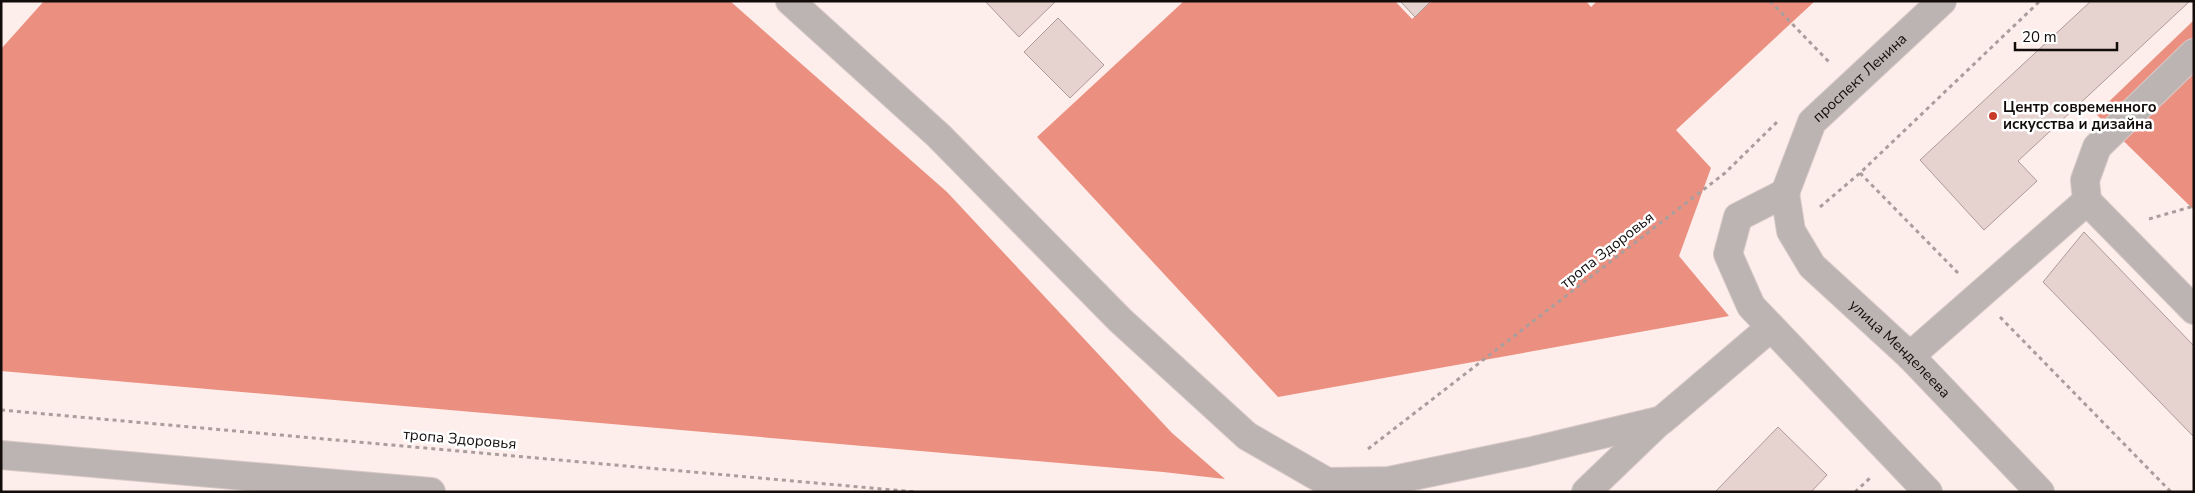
<svg xmlns="http://www.w3.org/2000/svg" width="2195" height="493" viewBox="0 0 2195 493" font-family="'Nunito Sans',sans-serif">
<rect width="100%" height="100%" fill="#feeeeb"/>
<g fill="#eb9080">
<path d="M44,1H730L947,192L1172,433L1225,479L1163,472L1,371V49Z"/>
<path d="M1184,1H1395L1412,19L1432,1H1586L1591,7L1597,1H1815L1676,130L1711,168L1679,256L1729,316L1278,397L1037,137Z"/>
<path d="M2194,20V210L2096,114Z"/>
</g>
<g fill="#e6d3cf" stroke="#ad9a97">
<path d="M985,1H1056L1019,37Z"/>
<path d="M1400,1H1431L1415,17Z"/>
<path d="M2091,1H2190L2018,161L2037,181L1984,230L1920,160Z"/>
<path d="M1058,18L1104,65L1070,98L1024,52Z"/>
<path d="M2084,232L2194,346V437L2043,282Z"/>
<path d="M1778,427L1827,475L1811,492H1715Z"/>
</g>
<g fill="none" stroke-linecap="round" stroke-linejoin="round">
<g stroke="#d8cac7" stroke-width="30">
<g id="minor">
<path d="M790,1L939,136L1120,320L1247,436L1327,482L1389,481L1528,452L1662,420L1770,328"/>
<path d="M1785,193L1738,217L1728,254L1751,306L1928,492"/>
<path id="s1" d="M1785,193L1791,231L1812,266L1910,356L2040,492"/>
<path id="s2" d="M1785,193L1812,122L1942,1"/>
<path d="M2087,201L2194,310"/>
<path d="M1910,356L2087,201L2085,180L2097,147L2194,53"/>
<path d="M1,455L431,492"/>
<path d="M1586,492L1661,420"/>
</g>
</g>
<g stroke="#aa9e9c" stroke-width="3" stroke-dasharray="4 4" stroke-linecap="butt">
<path d="M1770,1L1831,64"/>
<path d="M1860,173L1958,273"/>
<path d="M1820,207L1860,173L2040,1"/>
<path d="M2149,219L2194,206"/>
<path d="M2000,317L2171,492"/>
<path d="M1,410L916,492"/>
<path d="M1368,449L1725,173L1777,122"/>
<path d="M1855,492L1871,477"/>
</g>
<use href="#minor" stroke="#bcb4b2" stroke-width="28"/>
</g>
<circle fill="#c83b29" stroke="#fff" stroke-width="2" cx="1993" cy="116" r="5"/>
<g text-anchor="middle" dominant-baseline="central" stroke-width="5" stroke-linejoin="round" paint-order="stroke">
<g font-size="15" fill="#120c0b" stroke="#fff">
<text stroke="none"><textPath href="#s2" startOffset="141">проспект Ленина</textPath></text>
<text transform="translate(1607 250) rotate(-38)">тропа Здоровья</text>
<text stroke="none"><textPath href="#s1" startOffset="200">улица Менделеева</textPath></text>
<text transform="translate(460 439) rotate(5)">тропа Здоровья</text>
</g>
<g font-size="15" font-weight="bold" fill="#120c0b" stroke="#fff" text-anchor="start">
<text x="2003" y="107">Центр современного<tspan x="2003" dy="17">искусства и дизайна</tspan></text>
</g>
</g>
<rect width="2195" height="493" fill="none" stroke="#120c0b" stroke-width="5"/>
<path d="M2015 42v8h102v-8" fill="none" stroke="#120c0b" stroke-width="2.5"/>
<text x="2022" y="42" font-size="15" fill="#120c0b" stroke="#ffffff" stroke-width="4" paint-order="stroke">20 m</text>
</svg>
